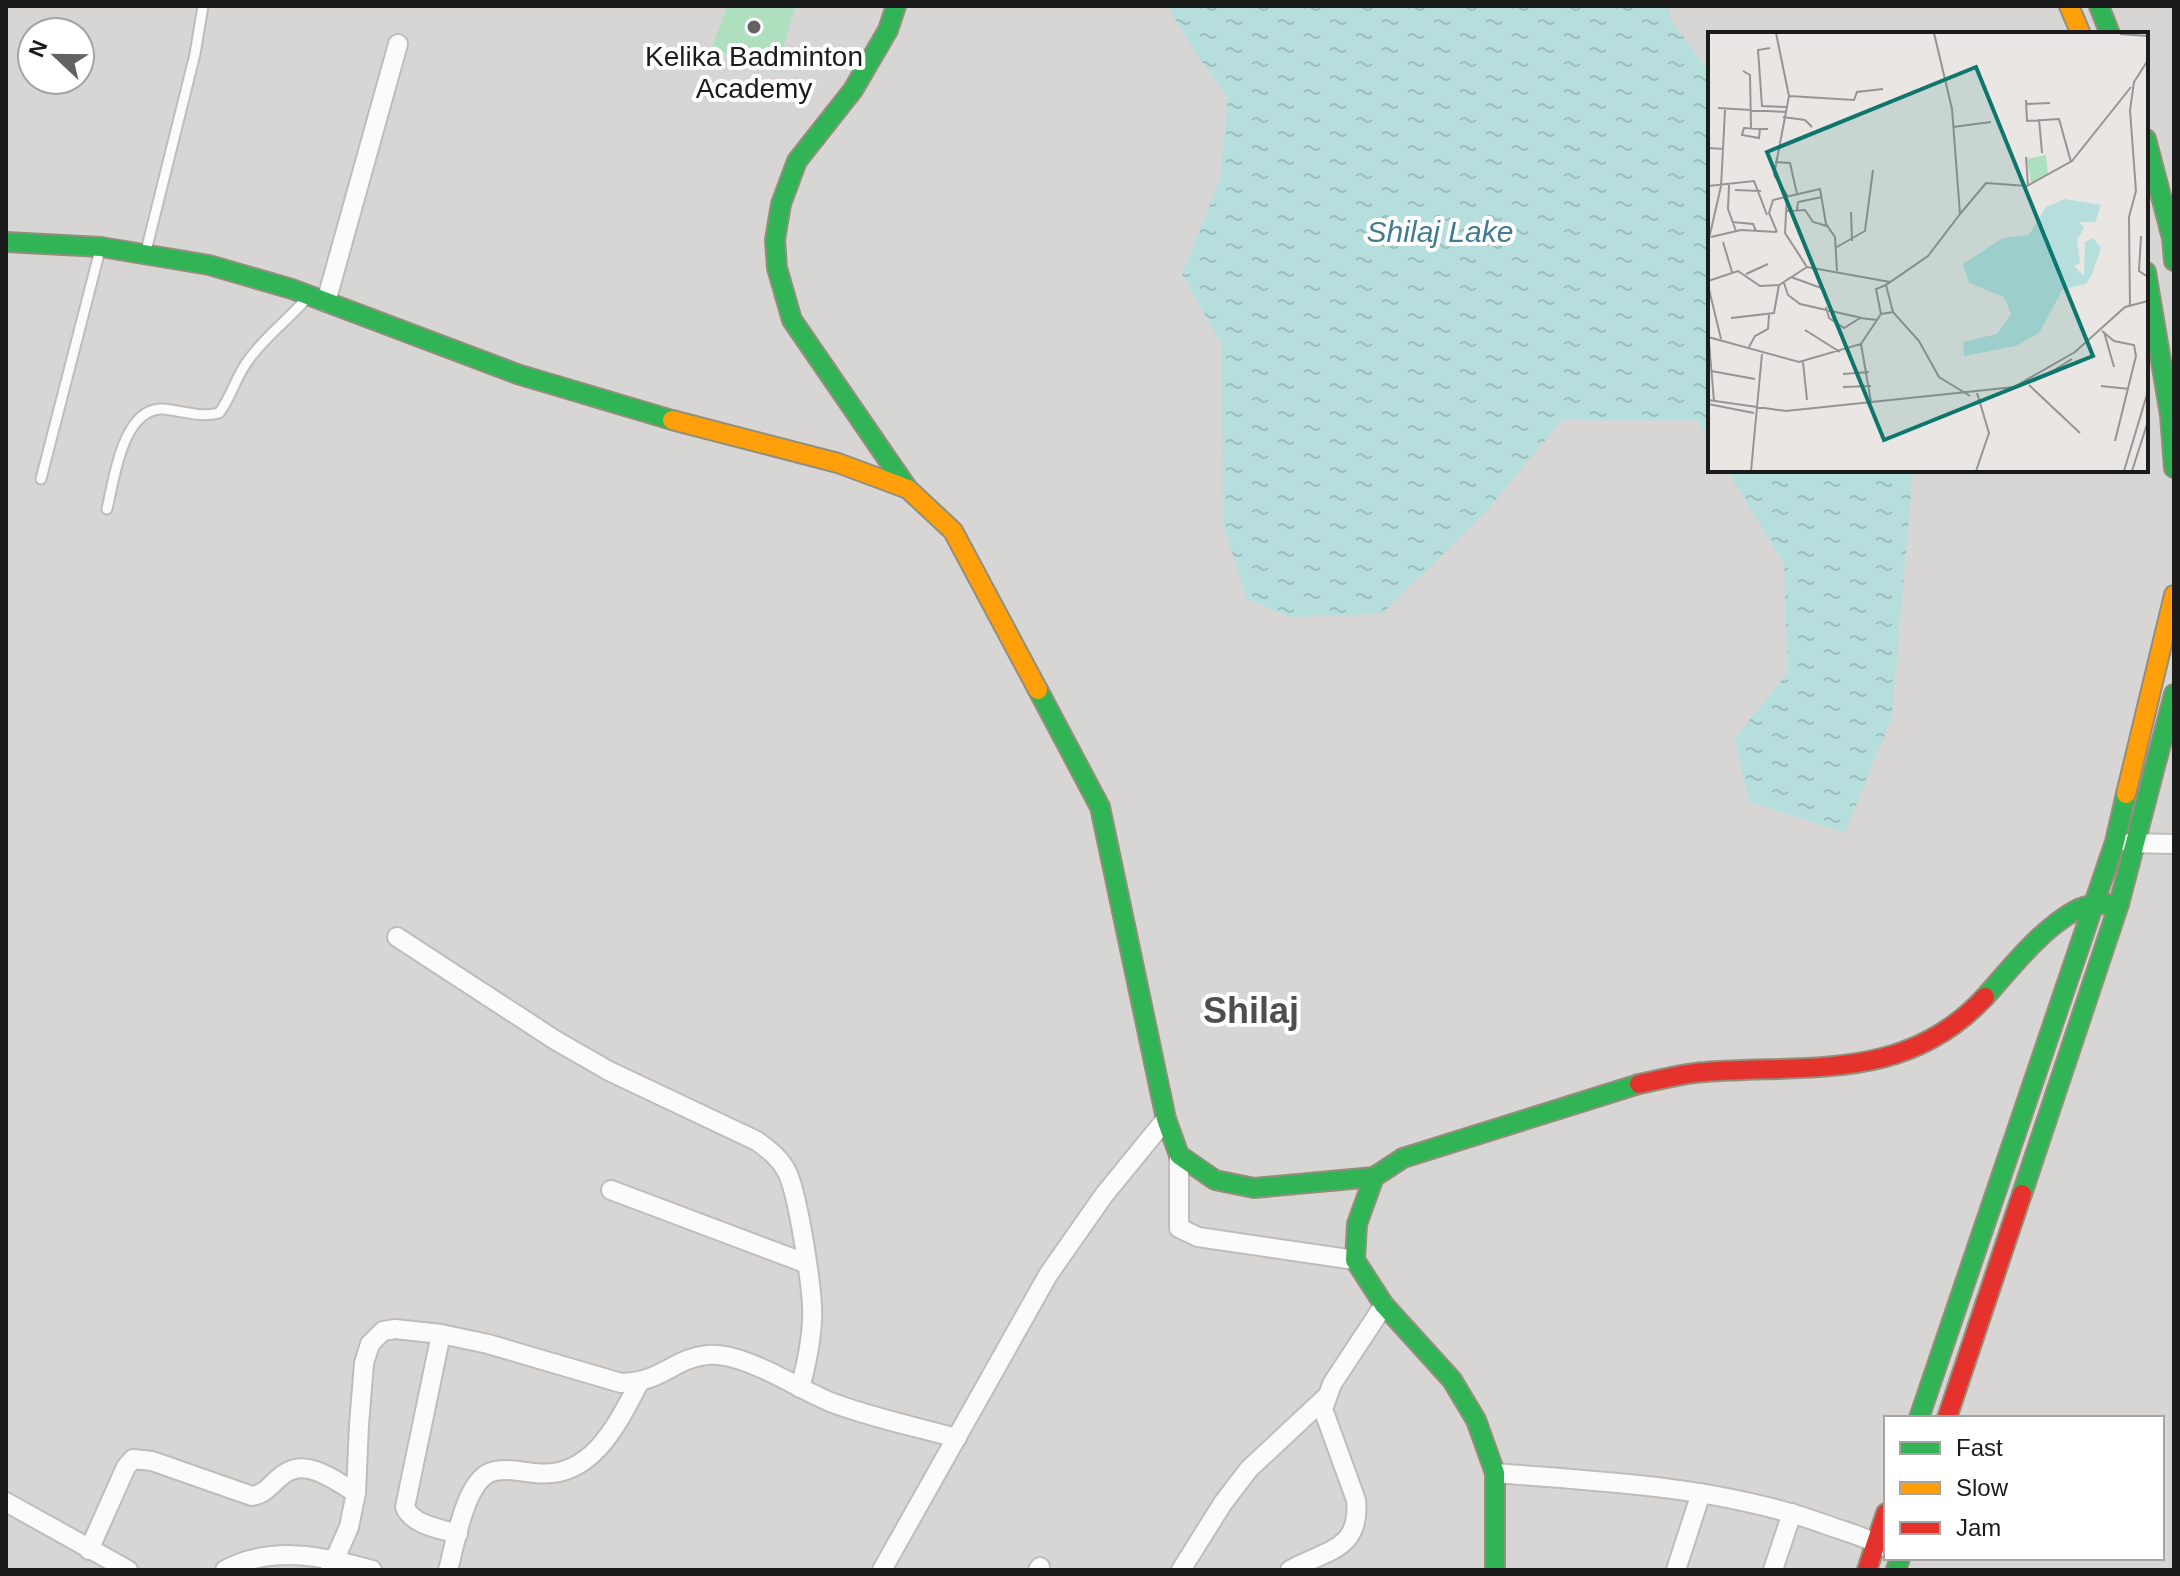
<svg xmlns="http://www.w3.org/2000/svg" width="2180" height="1576" viewBox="0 0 2180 1576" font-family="Helvetica,sans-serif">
<defs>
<pattern id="water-ripples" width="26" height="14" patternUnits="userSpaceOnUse" patternTransform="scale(2)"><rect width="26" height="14" fill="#b6dedd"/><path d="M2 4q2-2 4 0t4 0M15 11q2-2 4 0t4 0" fill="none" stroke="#9cbebd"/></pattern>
</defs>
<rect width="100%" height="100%" fill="#e9e6e3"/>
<path fill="#d8d6d5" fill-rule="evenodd" d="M6,6H2174V1570H6ZM32,32H80V80H32ZM1710,34H2146V470H1710ZM1886,1418H2162V1558H1886Z"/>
<path fill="#aee0bf" d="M727,6H796L775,72L712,48Z"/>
<g fill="url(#water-ripples)">
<path d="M1167,6H1670V18L1710,73V442L1697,419L1562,420L1485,513L1382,614L1290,617L1247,599L1223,524L1222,345L1182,274L1220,179L1228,98L1195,52Z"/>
<path d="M1727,470H1913L1892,717L1845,833L1749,802L1735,738L1788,672L1784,564Z"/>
</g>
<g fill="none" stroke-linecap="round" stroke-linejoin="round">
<g stroke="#bfbdbc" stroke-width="13">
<g id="lane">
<path d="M146,251L195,54L203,6"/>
<path d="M41,479L100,250"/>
<path d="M107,509C114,479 123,406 164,409C183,411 200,418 219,413C232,396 236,375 250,358C266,336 289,319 307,298"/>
</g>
</g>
<g stroke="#bfbdbc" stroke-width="22">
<g id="street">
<path d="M326,302L398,44"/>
<path d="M2129,843L2174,844"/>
<path d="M397,937L555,1040L609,1071L757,1141C769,1150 780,1158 787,1172C798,1194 814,1295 812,1320C811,1344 806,1366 800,1388"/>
<path d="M1179,1155V1228L1198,1237L1355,1260"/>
<path d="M611,1190L805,1263"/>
<path d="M441,1334L405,1507C412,1525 441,1529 458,1534"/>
<path d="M1495,1473C1607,1482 1720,1486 1827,1525C1846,1532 1866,1537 1884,1547"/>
<path d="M6,1502L128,1570"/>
<path d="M89,1550L126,1467L133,1459L152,1461L252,1496C268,1493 272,1482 284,1474C307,1457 337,1482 356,1493"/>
<path d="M225,1570C272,1545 324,1556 372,1570"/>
<path d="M330,1570L349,1527L356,1493L359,1425L364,1363L370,1344L383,1331L395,1329L441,1334L488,1344L621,1383C661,1383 674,1358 707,1355C746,1352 797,1389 833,1403C873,1418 916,1427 957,1438"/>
<path d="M448,1570C455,1545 464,1488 487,1474C500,1466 520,1472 535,1473C591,1480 617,1425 639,1383"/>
<path d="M882,1570L1048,1275L1104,1195L1166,1119"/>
<path d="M1038,1570L1040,1567"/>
<path d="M1181,1570L1223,1503L1249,1469L1325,1398"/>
<path d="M1290,1570C1325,1550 1361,1551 1356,1500L1323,1409L1332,1384L1384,1305"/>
<path d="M1676,1570L1701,1493"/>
<path d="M1773,1570L1792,1513"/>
</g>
</g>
<g stroke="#938f7c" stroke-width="22">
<g id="fast">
<path d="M896,6L888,30L853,90L797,161L781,204L775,240L777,268L792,320L908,489"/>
<path d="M2099,6L2110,34"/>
<path d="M2146,139L2172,238L2174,261"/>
<path d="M6,242L101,247L209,265L292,289L517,374L672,420"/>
<path d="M2146,272L2170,415L2174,468"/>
<path d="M1038,690L1100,807L1166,1119L1179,1155L1215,1180L1254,1188L1374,1177"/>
<path d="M1985,997C2012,967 2040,930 2076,910C2089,903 2105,904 2119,904"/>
<path d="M2022,1194L2119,904L2174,694"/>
<path d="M1919,1418L2115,842L2126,794"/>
<path d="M1495,1570V1473L1476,1420L1452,1380L1384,1305L1355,1260L1357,1224L1374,1177L1403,1158L1639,1084"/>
<path d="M1896,1570L1900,1558"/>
</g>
</g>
<g stroke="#938f7c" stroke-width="22">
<g id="slow">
<path d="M2069,6L2081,34"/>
<path d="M672,420L838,463L908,489L953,531L1038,690"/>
<path d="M2126,794L2174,595"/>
</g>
</g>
<g stroke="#938f7c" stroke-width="22">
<g id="jam">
<path d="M1639,1084C1661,1080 1683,1073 1705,1072C1810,1064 1906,1082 1985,997"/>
<path d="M1947,1418L2022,1194"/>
<path d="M1867,1570L1886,1513"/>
</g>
</g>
<use href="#lane" stroke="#fcfbfb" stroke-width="9"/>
<use href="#street" stroke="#fcfbfb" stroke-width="18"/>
<use href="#fast" stroke="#30b455" stroke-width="18"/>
<use href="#slow" stroke="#ff9f0a" stroke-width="18"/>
<use href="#jam" stroke="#e5322d" stroke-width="18"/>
</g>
<circle fill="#636261" stroke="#fff" stroke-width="3" cx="754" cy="27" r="8"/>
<g text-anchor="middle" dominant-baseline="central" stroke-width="8" stroke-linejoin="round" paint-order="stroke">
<g font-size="28" fill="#1b1b1b" stroke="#fff">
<text x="754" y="56">Kelika Badminton<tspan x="754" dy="32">Academy</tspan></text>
</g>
<g font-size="30" font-style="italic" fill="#417b91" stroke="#fff">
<text x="1440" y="231">Shilaj Lake</text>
</g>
<g font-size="36" font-weight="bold" fill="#4e4e4e" stroke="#fff">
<text x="1251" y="1010">Shilaj</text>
</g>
</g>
<g transform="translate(1708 32)">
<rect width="440" height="440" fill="#e9e6e3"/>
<path d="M338,123L340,142L323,151L319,127Z" fill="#aee0bf"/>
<path d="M357,167L393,173L387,190H371L376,196L369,208L372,231L366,234L376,244L377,210L385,206L393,216L384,242L378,252L355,257L331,301L308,314L256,324L255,310L289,302L303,282L296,265L261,251L255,232L295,206L321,203L338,175Z" fill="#b6dedd"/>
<path fill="none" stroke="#979593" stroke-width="2" d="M68,1L81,64L66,143L79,163L77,201M412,2L440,4M62,16L50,18L54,74L79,75M35,39L42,43L43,96M81,64L146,68L149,60L175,57M318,68L319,89L351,87L363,130M318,72L342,71M10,76L77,80M75,85L97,88L104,95M331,87L334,121M245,95L283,90M52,97L51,106L34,103L36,96L52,97H60M0,116L15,117L17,78M318,125L320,154M67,130L82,131L89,162M21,153L20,177L28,199M0,154L46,149L59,183M27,158L53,159M89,178L90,170L114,165M79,179L97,178L105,190L119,194M143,180L144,209M252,182L278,151L319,154L364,129L423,55M24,190L45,192L48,199M69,200L61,181L65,168L112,157L118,192L127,205L129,239M77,201L99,235M433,204L431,239L440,245M3,205L33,198L69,200M15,210L24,240M0,211L13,154L15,117M127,216L157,199L165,138M38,242L60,232M83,245L116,257M0,249L30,239L52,254L71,253L99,235L182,250M76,251L80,263L92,272L154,286M0,253L13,307M118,275L121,286L136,296L152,286L169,288M422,275L421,185L428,159L422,78L426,50L440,28M185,280L178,253L220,224L252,182L244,77L226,1M173,282L168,257L178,253M23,286L66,281L71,253M97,298L132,320M394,299L406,309L426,313L428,324L407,409M396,300L406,335M0,305L91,330L153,312L173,282L185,280L211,309L231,345L262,364M1,310L6,369M153,312L163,370M41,315L47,304L60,297L61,283M95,330L99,368M3,339L47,347M343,340L364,327M135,342L161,340M321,353L372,401M393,354L421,357M135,355L163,354M0,368L78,379L306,355L367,320L417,275L440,269M0,372L46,381M43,439L54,322M268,439L281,401L269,361M416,439L440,359M424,439L440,389"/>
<path fill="#0f766e" fill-opacity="0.15" stroke="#0f766e" stroke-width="4" d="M268,35L385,324L176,408L59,120Z"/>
<rect width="440" height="440" fill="none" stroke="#1b1b1b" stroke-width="4"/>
</g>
<rect width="2180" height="1576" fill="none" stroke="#1b1b1b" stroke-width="16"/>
<rect x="1884" y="1416" width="280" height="144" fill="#ffffff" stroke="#a4a4a4" stroke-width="2"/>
<rect x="1900" y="1442" width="40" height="12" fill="#30b455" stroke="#a4a4a4" stroke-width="2"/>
<text x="1956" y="1456" font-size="24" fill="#1b1b1b">Fast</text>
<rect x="1900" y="1482" width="40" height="12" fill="#ff9f0a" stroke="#a4a4a4" stroke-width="2"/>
<text x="1956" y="1496" font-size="24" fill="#1b1b1b">Slow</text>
<rect x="1900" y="1522" width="40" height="12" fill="#e5322d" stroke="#a4a4a4" stroke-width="2"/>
<text x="1956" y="1536" font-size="24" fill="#1b1b1b">Jam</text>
<g transform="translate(56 56) rotate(292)"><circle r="38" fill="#ffffff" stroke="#a4a4a4" stroke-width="2"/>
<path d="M0-6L14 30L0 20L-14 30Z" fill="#636261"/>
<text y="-12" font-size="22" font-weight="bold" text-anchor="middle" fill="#1b1b1b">N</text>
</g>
</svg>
